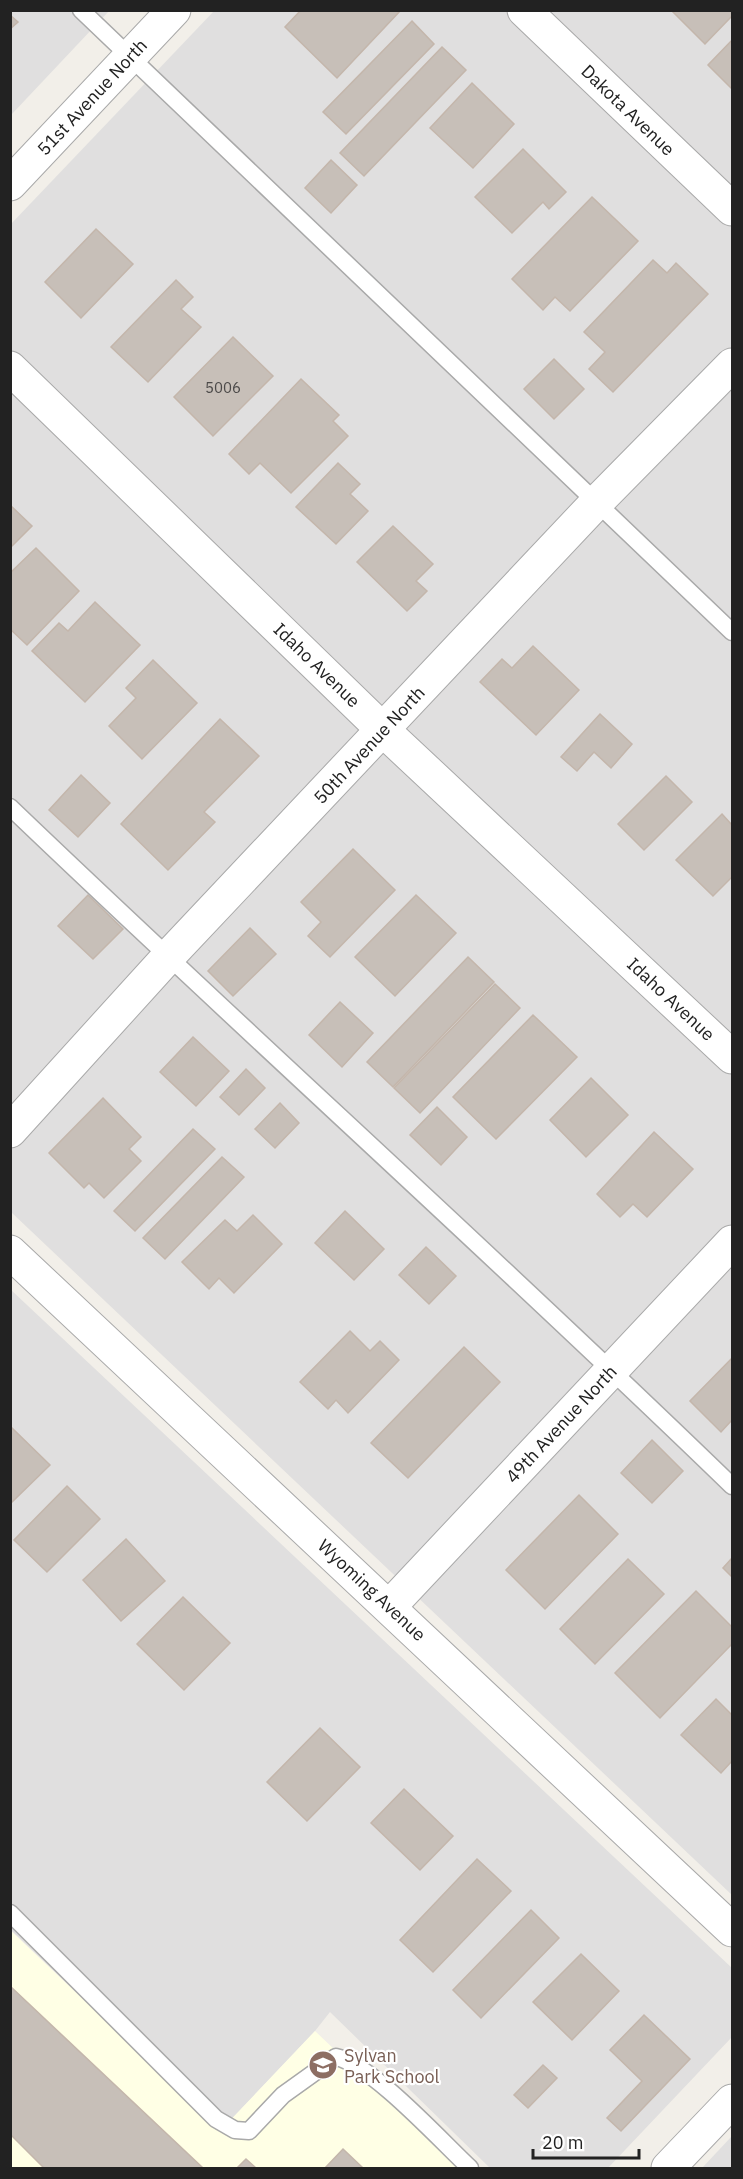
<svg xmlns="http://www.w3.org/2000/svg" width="743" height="2179" viewBox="0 0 743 2179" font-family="'IBM Plex Sans',sans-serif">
<rect width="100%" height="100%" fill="#f2efe9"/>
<g fill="#e0dfdf">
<path d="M11,11H109L11,115Z"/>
<path d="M214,11H732V1895L11,1212L10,225Z"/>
<path d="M10,1289L732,1968V2037L608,2168H490L330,2012L315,2031L221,2130L11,1930Z"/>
<path d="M732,2136V2168H702Z"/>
</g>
<path fill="#ffffe5" d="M10,1930L221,2130L315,2031L459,2168H11Z"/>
<g fill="#c7bfb8" stroke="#c4b6ab" stroke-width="1.5">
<path d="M301,10H401L337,78L285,27Z"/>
<path d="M671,10H732V16L705,44Z"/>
<path d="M10,15L18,22L10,29Z"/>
<path d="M412,21L434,44L346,134L323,112Z"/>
<path d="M732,40V89L708,65Z"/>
<path d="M442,47L466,70L364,176L340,153Z"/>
<path d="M472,83L514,124L473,168L430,128Z"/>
<path d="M523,149L566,192L549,209L543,202L512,233L475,197Z"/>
<path d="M331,160L357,185L331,213L305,188Z"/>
<path d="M592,197L638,241L570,311L555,297L543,310L512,279Z"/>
<path d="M96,229L133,264L81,318L45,282Z"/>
<path d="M653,260L667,273L676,263L708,294L613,392L589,369L605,352L584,332Z"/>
<path d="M176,280L193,297L181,309L201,327L148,382L111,347Z"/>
<path d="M233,337L273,376L213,436L174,397Z"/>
<path d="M554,359L584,389L554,419L524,389Z"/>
<path d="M301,379L339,415L333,421L348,436L291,493L260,463L249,474L229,454Z"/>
<path d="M338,463L360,484L350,494L368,511L336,544L296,507Z"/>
<path d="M10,505L32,526L10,548Z"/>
<path d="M393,526L433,564L416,581L427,591L407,611L357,562Z"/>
<path d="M36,548L79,591L27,645L10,629V573Z"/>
<path d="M95,602L140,645L85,702L32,651L59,623L68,631Z"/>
<path d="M533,646L579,690L536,735L480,682L502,659L512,668Z"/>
<path d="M153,660L197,703L142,759L109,726L136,698L126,688Z"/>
<path d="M600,714L632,744L611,768L594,752L577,771L561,757Z"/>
<path d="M220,719L259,756L204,812L215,822L168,870L121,824Z"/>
<path d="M81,775L110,803L78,837L49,810Z"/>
<path d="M666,776L692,802L644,850L618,824Z"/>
<path d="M722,814L732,825V877L713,896L676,860Z"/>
<path d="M353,849L395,890L330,957L308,936L321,922L301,902Z"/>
<path d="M88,895L123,929L93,959L58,926Z"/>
<path d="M416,895L456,933L395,996L355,957Z"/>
<path d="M250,928L276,954L233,996L208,971Z"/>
<path d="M468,957L494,982L393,1087L367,1062Z"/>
<path d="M495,984L520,1008L420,1113L394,1088Z"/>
<path d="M340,1002L373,1033L342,1067L309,1035Z"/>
<path d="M533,1015L577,1057L496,1139L453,1097Z"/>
<path d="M193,1037L229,1071L196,1106L160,1072Z"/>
<path d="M246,1069L265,1088L239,1115L220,1097Z"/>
<path d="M591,1078L628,1115L586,1157L550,1120Z"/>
<path d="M103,1098L141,1137L129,1149L141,1161L104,1198L89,1183L84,1188L49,1153Z"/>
<path d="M280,1103L299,1123L275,1148L255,1129Z"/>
<path d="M437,1107L467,1137L441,1165L410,1135Z"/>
<path d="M193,1129L215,1149L135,1231L114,1211Z"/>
<path d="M654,1132L693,1169L647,1217L633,1204L620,1217L597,1194Z"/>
<path d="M222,1157L244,1177L165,1259L143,1238Z"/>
<path d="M345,1211L384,1249L354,1280L315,1243Z"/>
<path d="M253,1215L282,1244L234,1293L219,1278L209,1289L182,1262L225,1220L237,1231Z"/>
<path d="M426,1247L456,1276L429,1304L399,1275Z"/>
<path d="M350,1331L370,1351L380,1341L399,1360L348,1413L336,1400L328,1409L300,1382Z"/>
<path d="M464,1347L500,1382L408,1478L371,1443Z"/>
<path d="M732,1358V1420L721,1432L690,1401Z"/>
<path d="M11,1427L50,1465L10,1504V1428Z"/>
<path d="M652,1440L683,1471L652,1503L621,1473Z"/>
<path d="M67,1486L100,1519L47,1572L14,1540Z"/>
<path d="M579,1495L618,1534L545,1609L506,1570Z"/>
<path d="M126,1539L165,1581L121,1621L83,1580Z"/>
<path d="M732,1558V1577L723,1568Z"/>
<path d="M628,1559L664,1594L595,1664L560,1629Z"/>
<path d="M696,1591L732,1627V1644L660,1718L615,1673Z"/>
<path d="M183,1597L230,1643L184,1690L137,1644Z"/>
<path d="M716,1699L732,1715V1761L721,1773L681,1735Z"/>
<path d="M320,1728L360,1767L307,1821L267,1782Z"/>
<path d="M404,1789L453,1836L420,1870L371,1823Z"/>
<path d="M477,1859L511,1891L433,1972L400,1940Z"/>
<path d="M531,1910L559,1938L481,2018L453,1990Z"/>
<path d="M581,1954L619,1991L572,2040L533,2002Z"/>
<path d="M10,1986L203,2168H44L10,2134Z"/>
<path d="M644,2015L690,2059L621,2131L607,2118L642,2081L610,2050Z"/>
<path d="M543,2065L557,2078L528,2108L514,2095Z"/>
<path d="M343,2149L363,2168H325Z"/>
<path d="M246,2159L256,2168H237Z"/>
</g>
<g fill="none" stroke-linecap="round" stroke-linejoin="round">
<g stroke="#a9a9a9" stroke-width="19">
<g id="lane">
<path d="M81,10L732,632"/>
<path d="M10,807C249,1036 495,1256 732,1486"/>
<path d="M10,1913L216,2119L235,2130L249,2131L283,2095L336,2057C372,2065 440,2140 470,2168"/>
</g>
</g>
<g stroke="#a9a9a9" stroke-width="35">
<g id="street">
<path d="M524,10L732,209"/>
<path d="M10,184L174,10"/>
<path d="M10,368L383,730L732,1057"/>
<path d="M10,1131L167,958L596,503L732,365"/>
<path d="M10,1252L732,1930"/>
<path d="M390,1606L732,1242"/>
<path d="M668,2168L732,2101"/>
</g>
</g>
<use href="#lane" stroke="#fff" stroke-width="16"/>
<use href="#street" stroke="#fff" stroke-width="33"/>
</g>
<defs>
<g id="school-disc" transform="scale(1.5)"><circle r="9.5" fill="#8d6e63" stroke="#fff"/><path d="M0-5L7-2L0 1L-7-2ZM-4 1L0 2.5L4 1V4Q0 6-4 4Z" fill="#fff"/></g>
</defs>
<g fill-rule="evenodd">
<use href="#school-disc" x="323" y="2065"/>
</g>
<g text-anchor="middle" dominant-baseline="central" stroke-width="4.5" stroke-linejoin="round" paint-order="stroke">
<g font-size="15" fill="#4b4948">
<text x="223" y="387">5006</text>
</g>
<g font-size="18" fill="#222" stroke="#fff">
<text transform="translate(92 97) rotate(-47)">51st Avenue North</text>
<text transform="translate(628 110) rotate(44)">Dakota Avenue</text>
<text transform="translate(317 665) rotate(44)">Idaho Avenue</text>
<text transform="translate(369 745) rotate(-47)">50th Avenue North</text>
<text transform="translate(671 999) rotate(43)">Idaho Avenue</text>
<text transform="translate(561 1424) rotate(-47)">49th Avenue North</text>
<text transform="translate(372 1590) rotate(43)">Wyoming Avenue</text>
</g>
<g font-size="18" fill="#785e54" stroke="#fff" text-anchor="start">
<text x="344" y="2055">Sylvan<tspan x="344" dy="21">Park School</tspan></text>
</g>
</g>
<rect width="743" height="2179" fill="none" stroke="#222222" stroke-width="24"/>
<path d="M533 2149v9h106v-9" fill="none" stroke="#222222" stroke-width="3"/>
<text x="542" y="2149" font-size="18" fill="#222222" stroke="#ffffff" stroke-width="4.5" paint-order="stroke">20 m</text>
</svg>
